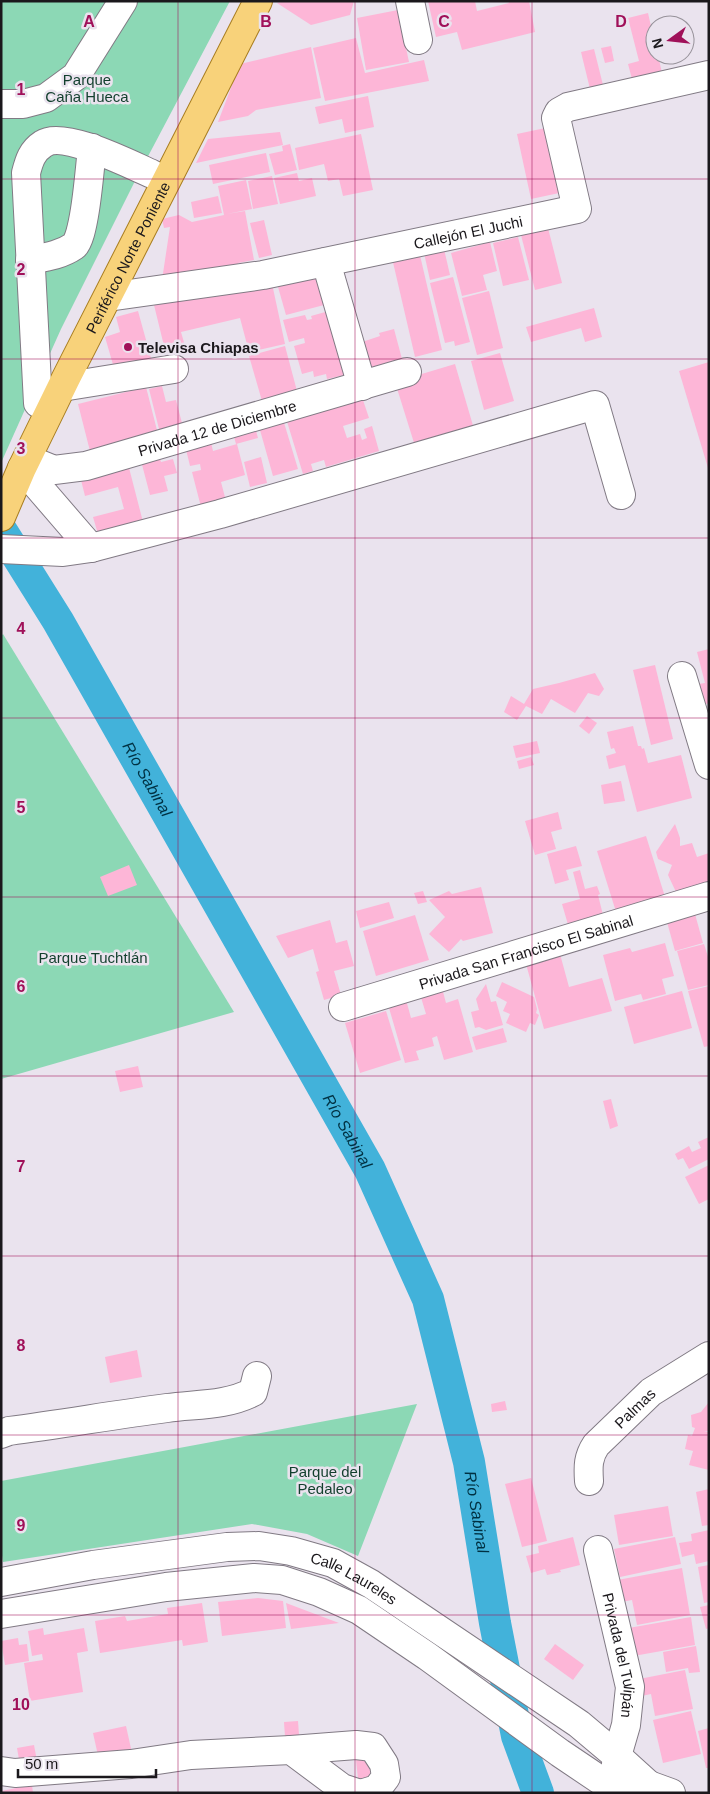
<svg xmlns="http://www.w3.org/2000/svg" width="710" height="1794" viewBox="0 0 710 1794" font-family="Helvetica,sans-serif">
<rect width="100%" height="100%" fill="#eae3ee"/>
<g fill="#8cd8b5">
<path d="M1,1H230L135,181L61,329L1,463Z"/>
<path d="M3,634L234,1012L1,1079V637Z"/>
<path d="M417,1404L358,1556L307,1534L252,1524L3,1562L1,1549V1481Z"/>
</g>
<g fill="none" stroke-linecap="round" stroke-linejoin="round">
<path stroke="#42b2da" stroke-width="32" id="s1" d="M1,530L58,621L370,1170L428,1299L469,1462L495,1623L517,1736L538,1793"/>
</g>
<g fill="#fdb6d7">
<path d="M285,1H354L350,15L311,25L277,3Z"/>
<path d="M428,1H475L477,11L509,3L508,1H529L535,32L462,50L457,32L436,37Z"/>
<path d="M398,10L409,62L366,70L357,18Z"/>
<path d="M648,13L655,44V55H658L662,73L632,79L628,64L639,61L628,18Z"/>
<path d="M356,38L365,73L424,60L429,81L325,101L313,48Z"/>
<path d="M611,46L614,61L605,63L601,48Z"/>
<path d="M311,47L321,98L256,110L248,116L218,122L240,64Z"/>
<path d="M594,49L603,85L590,89L581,52Z"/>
<path d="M368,96L374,127L345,133L342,119L319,124L315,107Z"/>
<path d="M550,127L564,192L531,199L517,134Z"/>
<path d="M280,132L283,145L196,163L208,139Z"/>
<path d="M361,134L373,190L343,196L339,179L328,181L324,164L299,170L295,148Z"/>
<path d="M290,144L297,170L275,175L269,154L283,151L282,146Z"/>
<path d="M266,153L270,172L213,184L209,165Z"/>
<path d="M297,173L299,181L312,178L316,196L280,204L274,178Z"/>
<path d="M272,176L278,204L253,209L248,181Z"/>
<path d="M246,180L252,209L227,214L245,211L254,260L238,263L239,266L162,280L170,227L164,228L162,219L179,215L192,222L224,215L218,186Z"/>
<path d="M218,196L222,213L194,218L191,202Z"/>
<path d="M264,220L272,255L259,258L250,223Z"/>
<path d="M548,228L562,283L535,290L521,235Z"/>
<path d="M518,237L529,280L503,286L493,243Z"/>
<path d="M490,242L497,271L483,275L487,290L462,296L451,253Z"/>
<path d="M444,249L450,275L430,280L424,253Z"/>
<path d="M419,251L442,350L415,357L392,258Z"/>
<path d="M315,269L324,305L286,315L276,280Z"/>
<path d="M453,277L470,342L455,346L454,341L445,343L430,283Z"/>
<path d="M271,279L285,344L249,352L240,318L181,332L185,346L165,350L154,305Z"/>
<path d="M489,291L503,348L477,355L462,298Z"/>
<path d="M594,308L602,337L585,342L581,328L531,342L526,327Z"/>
<path d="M336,309L353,373L327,379L326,374L314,377L313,371L302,374L294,346L305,343L304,338L289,342L283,320L305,315L307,320L312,319L311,316Z"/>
<path d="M138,311L151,358L114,368L105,337L120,332L116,317Z"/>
<path d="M394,329L402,359L367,370L359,343L380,336L379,333Z"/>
<path d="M285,346L297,391L262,401L249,356Z"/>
<path d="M500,353L514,401L484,410L471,361Z"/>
<path d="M709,362V468H708L679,371Z"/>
<path d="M455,364L474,429L415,446L395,382Z"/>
<path d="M162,386L166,402L176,400L183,427L160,433L149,389Z"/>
<path d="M146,387L158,434L90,451L78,404Z"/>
<path d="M362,397L369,418L343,426L347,438L360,434L362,440L367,438L364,429L372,426L379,451L326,467L324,460L311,464L313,471L303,474L285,415Z"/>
<path d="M282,416L298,469L273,476L258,423Z"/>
<path d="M253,420L258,438L236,444L231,426Z"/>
<path d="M209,434L213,451L237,444L245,475L221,482L226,501L201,507L192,472L201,470L200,464L190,466L184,441Z"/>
<path d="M158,452L161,462L173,459L177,473L164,476L168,491L150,495L140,457Z"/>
<path d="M261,457L267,483L250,487L244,462Z"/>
<path d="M127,460L143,522L98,534L93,517L124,509L118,487L85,496L79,472Z"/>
<path d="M709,649V703L703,705L698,684L705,683L697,652Z"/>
<path d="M655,665L673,739L651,745L633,670Z"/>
<path d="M595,673L604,689L599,696L588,693L575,713L551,699L542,714L526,706L517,720L504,712L511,696L524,704L533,689L559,683Z"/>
<path d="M587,716L597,723L589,734L579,726Z"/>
<path d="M633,726L638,746H641L642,749L644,748L648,763L681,755L692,798L637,812L625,765L609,769L606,756L616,753L614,748L611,749L607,732Z"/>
<path d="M537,741L540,753L516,758L513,746Z"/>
<path d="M531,757L534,765L519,769L517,761Z"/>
<path d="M621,781L625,801L604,804L601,785Z"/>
<path d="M558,812L562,829L551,832L556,849L535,855L525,821Z"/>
<path d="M675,824L680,838V846L692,843L697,857L709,853V882L676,892L668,875L672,865L658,859L656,852Z"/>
<path d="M646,836L666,900L617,915L597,851Z"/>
<path d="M576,846L582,866L566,870L569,880L555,884L547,854Z"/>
<path d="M129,865L137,885L108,896L100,877Z"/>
<path d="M580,870L585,889L597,886L600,894L598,895L604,919L569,928L562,904L580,899L573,872Z"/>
<path d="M481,887L493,933L463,941L461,939L449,952L429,934L445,917L429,900L449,891L452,894Z"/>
<path d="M423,891L427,902L418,904L414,893Z"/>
<path d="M389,902L394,918L360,928L356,911Z"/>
<path d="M695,914L703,943L675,951L667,922Z"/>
<path d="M415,915L429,960L376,976L363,931Z"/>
<path d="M330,920L336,943L347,940L354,966L334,971L341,995L324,1000L316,972L319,971L313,949L288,958L276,936Z"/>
<path d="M665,943L674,976L662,979L666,994L643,1000L641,994L615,1001L603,955L630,948L632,952Z"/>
<path d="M704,944L709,960V985L688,990L677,951Z"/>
<path d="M560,954L569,987L602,978L612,1011L544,1029L526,964Z"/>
<path d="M502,982L534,997L537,1009L536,1013L539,1015L535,1025L530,1023L526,1032L506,1023L510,1014L503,1011L507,1002L496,996Z"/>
<path d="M486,984L491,1002L496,1001L503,1025L486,1030L479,1027L475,1028L471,1012L479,1010L476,999Z"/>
<path d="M709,986V1046L704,1047L688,991Z"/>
<path d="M442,988L446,1003L458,999L473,1052L444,1060L437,1036L432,1038L434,1046L416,1051L419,1060L405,1063L387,1001L405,996L411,1018L426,1014L420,994Z"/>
<path d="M682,991L692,1028L634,1044L624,1007Z"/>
<path d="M386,1011L401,1060L360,1073L345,1023Z"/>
<path d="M503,1028L507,1042L476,1050L472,1037Z"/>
<path d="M138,1066L143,1087L120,1092L115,1071Z"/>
<path d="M611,1099L618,1126L610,1129L603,1101Z"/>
<path d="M709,1137V1159L689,1169L683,1158L678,1160L675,1154L689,1146L692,1152L701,1148L698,1142Z"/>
<path d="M709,1165V1199L699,1204L685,1177Z"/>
<path d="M137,1350L142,1377L110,1383L105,1357Z"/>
<path d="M505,1401L507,1410L492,1412L491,1404Z"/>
<path d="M709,1402V1431H704L709,1432V1470L689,1465L693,1451L685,1449L688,1435L692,1436L695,1428L692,1427L691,1415L701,1412Z"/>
<path d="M531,1478L547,1541L522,1547L505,1484Z"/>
<path d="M709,1489V1525L702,1526L696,1492Z"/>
<path d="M668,1506L673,1536L619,1545L614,1515Z"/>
<path d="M709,1530V1561L696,1564L694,1554L682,1557L679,1543L692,1541L691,1534Z"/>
<path d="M573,1537L580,1565L560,1570L561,1572L547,1575L545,1569L531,1573L526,1556L539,1553L538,1546Z"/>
<path d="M675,1537L681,1564L620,1577L614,1549Z"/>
<path d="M709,1565V1602L704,1603L698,1567Z"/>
<path d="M682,1568L690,1615L637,1625L632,1600L616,1603L612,1581Z"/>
<path d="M258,1598L283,1601L286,1628L222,1636L218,1602Z"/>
<path d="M202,1603L208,1642L183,1646L182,1640L100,1653L95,1621L125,1616L127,1621L168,1614L167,1608Z"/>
<path d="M286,1603L339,1623L291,1629Z"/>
<path d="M709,1605V1628L706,1629L700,1607Z"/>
<path d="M691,1617L695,1645L628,1657L623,1629Z"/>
<path d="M43,1628L44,1635L84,1628L88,1651L77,1653L83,1692L30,1701L24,1663L43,1660L42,1654L32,1656L28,1631Z"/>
<path d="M18,1638L19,1645L27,1644L29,1661L5,1665L1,1641Z"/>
<path d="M555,1644L584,1665L573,1680L544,1659Z"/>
<path d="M696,1646L700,1672L689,1673L688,1668L666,1672L663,1652Z"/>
<path d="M685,1670L693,1709L655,1716L651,1694L637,1697L634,1680Z"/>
<path d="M691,1711L701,1754L663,1763L653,1720Z"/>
<path d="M298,1721L299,1735L285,1737L284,1722Z"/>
<path d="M126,1726L132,1753L99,1760L93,1733Z"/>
<path d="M709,1728V1768H706L698,1731Z"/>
<path d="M34,1745L37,1761L20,1765L17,1748Z"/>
<path d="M368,1758L371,1777L358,1779L356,1760Z"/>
<path d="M32,1785L33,1793H1V1791Z"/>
</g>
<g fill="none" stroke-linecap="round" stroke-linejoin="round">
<g stroke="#817a84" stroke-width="30">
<g id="minor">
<path d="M410,1L418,40"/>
<path d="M1,104H23L46,98L76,76L123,1"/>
<path d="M30,260C46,257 61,255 74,246C85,237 90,165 92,148"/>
<path d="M326,262L362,386"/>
<path id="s2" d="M108,297L263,275L577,209L556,118L559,112L568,107L709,75"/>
<path d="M62,387L174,369"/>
<path d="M38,403L26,173C29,161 32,151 43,144C63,130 131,165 152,174"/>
<path id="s3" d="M27,459L54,470L86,466L407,372"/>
<path d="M22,468L91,548L220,514L595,405L621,495"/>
<path d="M1,549L63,552L91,548"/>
<path d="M682,676L709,765"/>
<path id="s4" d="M343,1007L709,896"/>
<path d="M1,1434L9,1431C62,1424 114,1415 167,1408C196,1404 226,1406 253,1392L257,1376"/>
<path id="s5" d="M589,1481C588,1466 588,1457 596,1445L651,1392L709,1356"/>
<path id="s6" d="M598,1550L630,1687L626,1725L617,1756L615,1772"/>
<path id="s7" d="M1,1582L93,1565L227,1547L259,1546L291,1551L333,1563L371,1584L579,1724L617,1756L649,1785"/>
<path d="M1,1614L166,1587L254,1578L282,1580L319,1592L359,1610L427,1656L560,1753L612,1788L649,1785L671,1793"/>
<path d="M291,1750L356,1745L373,1747L384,1764L386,1777L377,1789L364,1793"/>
<path d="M1,1771L15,1773L131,1764L191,1755L291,1750L342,1788L357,1793"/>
</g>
</g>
<g stroke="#a87d20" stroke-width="30">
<g id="major">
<path id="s8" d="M1,517L22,468L66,378L258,1"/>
</g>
</g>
<use href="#minor" stroke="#fff" stroke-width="28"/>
<use href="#major" stroke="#f8d27a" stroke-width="28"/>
</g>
<path fill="none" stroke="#a01059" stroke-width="1" stroke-opacity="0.55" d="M178,1V1793M355,1V1793M532,1V1793M1,179H709M1,359H709M1,538H709M1,718H709M1,897H709M1,1076H709M1,1256H709M1,1435H709M1,1615H709"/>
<circle fill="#a01059" stroke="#eae3ee" stroke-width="2" cx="128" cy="347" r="5"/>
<g text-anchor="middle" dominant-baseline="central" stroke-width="5" stroke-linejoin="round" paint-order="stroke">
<g font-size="15" fill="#123f2d" stroke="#eae3ee">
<text x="87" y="79">Parque<tspan x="87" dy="17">Caña Hueca</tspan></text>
<text x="93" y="957">Parque Tuchtlán</text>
<text x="325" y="1471">Parque del<tspan x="325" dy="17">Pedaleo</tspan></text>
</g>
<g font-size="15" fill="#1b181c" stroke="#eae3ee">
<text stroke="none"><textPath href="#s2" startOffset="366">Callejón El Juchi</textPath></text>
<text stroke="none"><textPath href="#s8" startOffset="289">Periférico Norte Poniente</textPath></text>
<text stroke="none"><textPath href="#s3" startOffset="198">Privada 12 de Diciembre</textPath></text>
<text stroke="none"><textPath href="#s4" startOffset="191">Privada San Francisco El Sabinal</textPath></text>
<text stroke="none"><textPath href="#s5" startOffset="91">Palmas</textPath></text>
<text stroke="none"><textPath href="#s7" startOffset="362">Calle Laureles</textPath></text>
<text stroke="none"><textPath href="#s6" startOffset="108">Privada del Tulipán</textPath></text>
</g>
<g font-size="15" font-weight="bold" fill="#1b181c" stroke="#eae3ee" text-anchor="start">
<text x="138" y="347">Televisa Chiapas</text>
</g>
<g font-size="16" font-style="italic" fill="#003142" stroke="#eae3ee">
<text stroke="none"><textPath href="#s1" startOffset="289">Río Sabinal</textPath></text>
<text stroke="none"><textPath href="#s1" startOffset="694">Río Sabinal</textPath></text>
<text stroke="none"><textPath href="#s1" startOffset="1099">Río Sabinal</textPath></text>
</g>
</g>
<g font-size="16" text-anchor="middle" font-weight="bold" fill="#a01059" stroke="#eae3ee" stroke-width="5" stroke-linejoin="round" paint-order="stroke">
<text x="89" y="27">A</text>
<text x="266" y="27">B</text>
<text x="444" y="27">C</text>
<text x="621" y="27">D</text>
<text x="21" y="95">1</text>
<text x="21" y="275">2</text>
<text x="21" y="454">3</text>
<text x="21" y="634">4</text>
<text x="21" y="813">5</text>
<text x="21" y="992">6</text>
<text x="21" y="1172">7</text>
<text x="21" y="1351">8</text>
<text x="21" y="1531">9</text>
<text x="21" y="1710">10</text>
</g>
<rect width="710" height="1794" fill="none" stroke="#1b181c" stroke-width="5"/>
<g transform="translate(670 40) rotate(255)"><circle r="24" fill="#eae3ee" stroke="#97929a"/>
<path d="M0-4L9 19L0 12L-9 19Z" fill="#a01059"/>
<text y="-8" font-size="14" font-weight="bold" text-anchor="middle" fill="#1b181c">N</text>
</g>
<path d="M18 1769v8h138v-8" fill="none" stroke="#1b181c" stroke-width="2.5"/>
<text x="25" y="1769" font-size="15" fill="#1b181c" stroke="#eae3ee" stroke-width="4" paint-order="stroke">50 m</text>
</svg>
